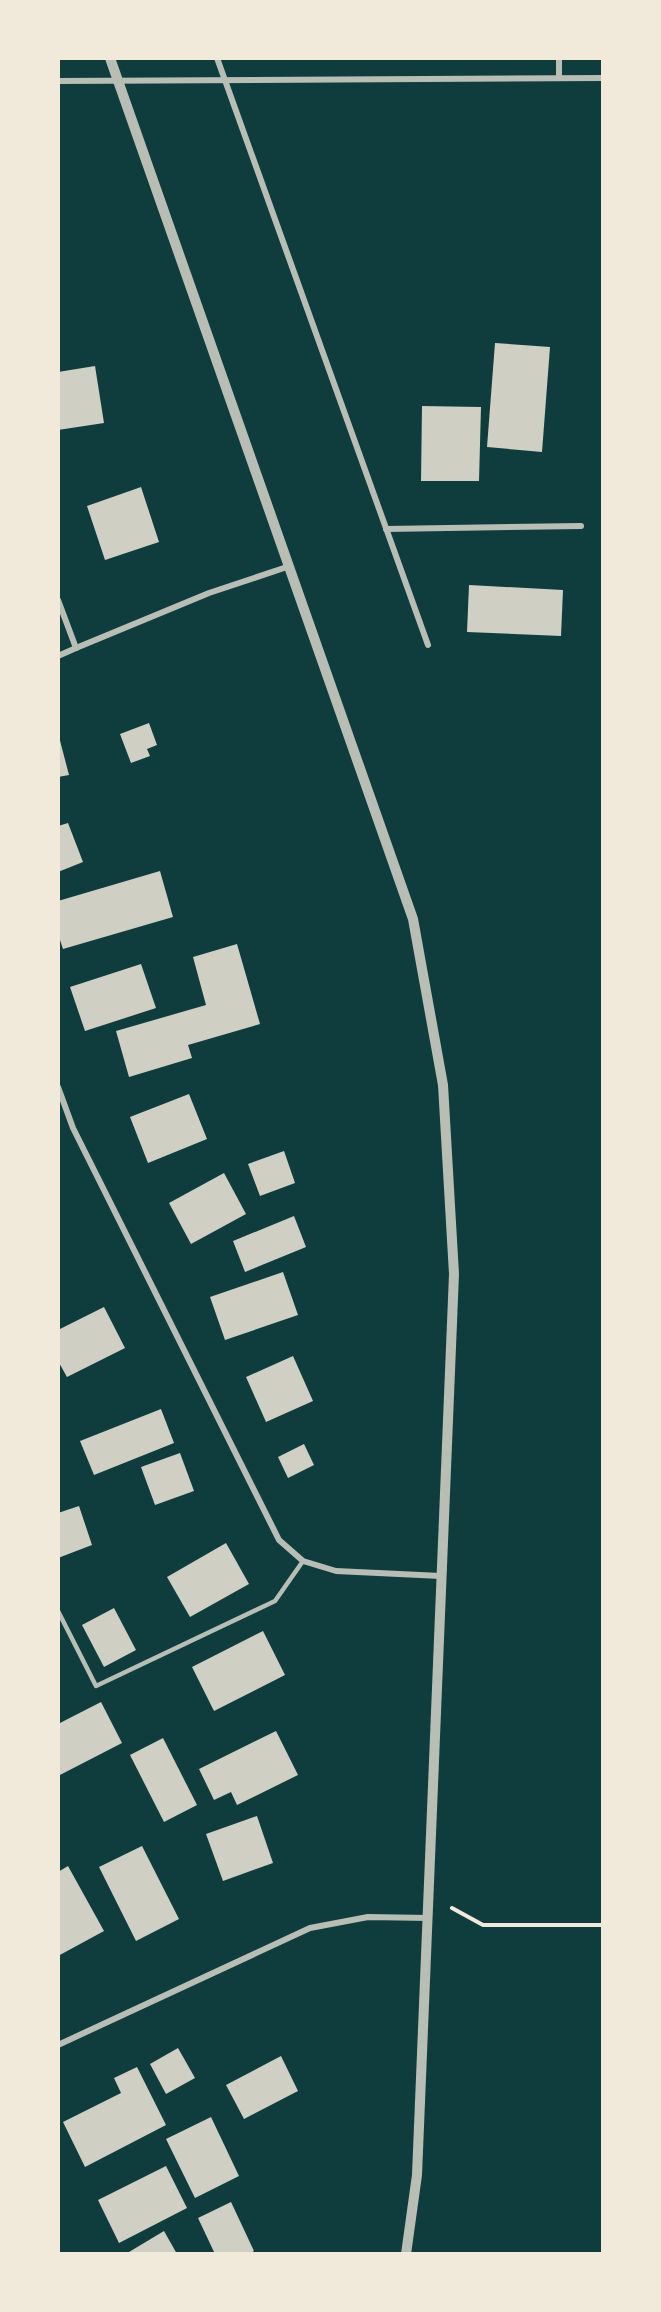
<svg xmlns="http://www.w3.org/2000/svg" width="661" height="2312" viewBox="0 0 661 2312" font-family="'Zilla Slab',serif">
<rect width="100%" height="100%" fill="#0f3d3e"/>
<g fill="#cfcfc3">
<path d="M495,343L550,347L542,452L487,447Z"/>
<path d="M95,366L104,423L58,430V372Z"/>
<path d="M422,406L481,407L479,481H421Z"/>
<path d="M141,487L159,542L105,560L87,506Z"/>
<path d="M469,585L563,590L561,636L467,632Z"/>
<path d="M149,723L157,745L147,749L150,756L131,763L120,734Z"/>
<path d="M58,733L69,775L58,777Z"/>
<path d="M68,823L83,862L58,872V826Z"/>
<path d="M160,871L173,917L63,949L58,934V901Z"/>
<path d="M237,944L260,1024L188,1045L192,1058L129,1077L116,1031L206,1005L193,957Z"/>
<path d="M141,964L156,1008L85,1031L70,987Z"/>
<path d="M189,1094L207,1139L148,1163L130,1117Z"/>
<path d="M284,1151L295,1183L260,1196L248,1164Z"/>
<path d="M224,1173L246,1214L191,1244L169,1203Z"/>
<path d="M294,1216L306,1247L245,1272L233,1241Z"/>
<path d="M283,1272L298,1315L225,1340L210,1297Z"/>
<path d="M104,1307L125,1348L67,1377L58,1361V1330Z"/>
<path d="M293,1356L313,1401L266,1422L246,1377Z"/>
<path d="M161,1409L174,1443L94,1475L80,1441Z"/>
<path d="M304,1444L314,1465L288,1478L278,1457Z"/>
<path d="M180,1453L194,1491L155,1505L141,1467Z"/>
<path d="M79,1506L92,1545L58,1558V1513Z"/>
<path d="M226,1543L249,1584L190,1617L167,1577Z"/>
<path d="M114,1608L136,1650L104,1667L82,1625Z"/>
<path d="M263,1631L285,1675L214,1711L192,1667Z"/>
<path d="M101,1702L122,1743L58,1776V1724Z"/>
<path d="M276,1731L298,1775L237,1805L231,1792L214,1800L199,1769Z"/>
<path d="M163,1738L197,1805L164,1822L130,1755Z"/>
<path d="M257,1816L273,1863L223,1881L206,1834Z"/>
<path d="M142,1846L179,1919L136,1941L99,1867Z"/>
<path d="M68,1866L104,1931L58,1956V1872Z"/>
<path d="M178,2048L195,2078L166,2094L150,2064Z"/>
<path d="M281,2056L298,2091L244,2119L226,2085Z"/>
<path d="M137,2067L166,2125L85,2167L63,2122L121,2093L114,2078Z"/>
<path d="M211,2117L239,2176L195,2198L166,2139Z"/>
<path d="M166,2166L187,2208L119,2243L98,2200Z"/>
<path d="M231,2202L254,2251L249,2254H215L198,2218Z"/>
<path d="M164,2231L177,2254H130L129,2252Z"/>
</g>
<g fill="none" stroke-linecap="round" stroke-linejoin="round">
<path stroke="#f1e9da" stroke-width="4" d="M452,1908L483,1925H602"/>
<path stroke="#b8beb3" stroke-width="4.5" d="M58,1611L96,1686L275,1601L303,1561"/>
<g stroke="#b8beb3" stroke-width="6">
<path d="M217,58L428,645"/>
<path d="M559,58V78"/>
<path d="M58,81L602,78"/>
<path d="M386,529L581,526"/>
<path d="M58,600L76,648L58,656"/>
<path d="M76,648L209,593L290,566"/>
<path d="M58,1087L73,1128L279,1540L303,1561L336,1571L441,1576"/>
<path d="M58,2045L310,1928L368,1917L429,1918"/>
</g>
<path stroke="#b8beb3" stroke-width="10" d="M110,58L413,919L443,1085L454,1274L417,2175L406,2254"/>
</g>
<rect width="661" height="2312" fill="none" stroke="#f1e9da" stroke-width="120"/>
</svg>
